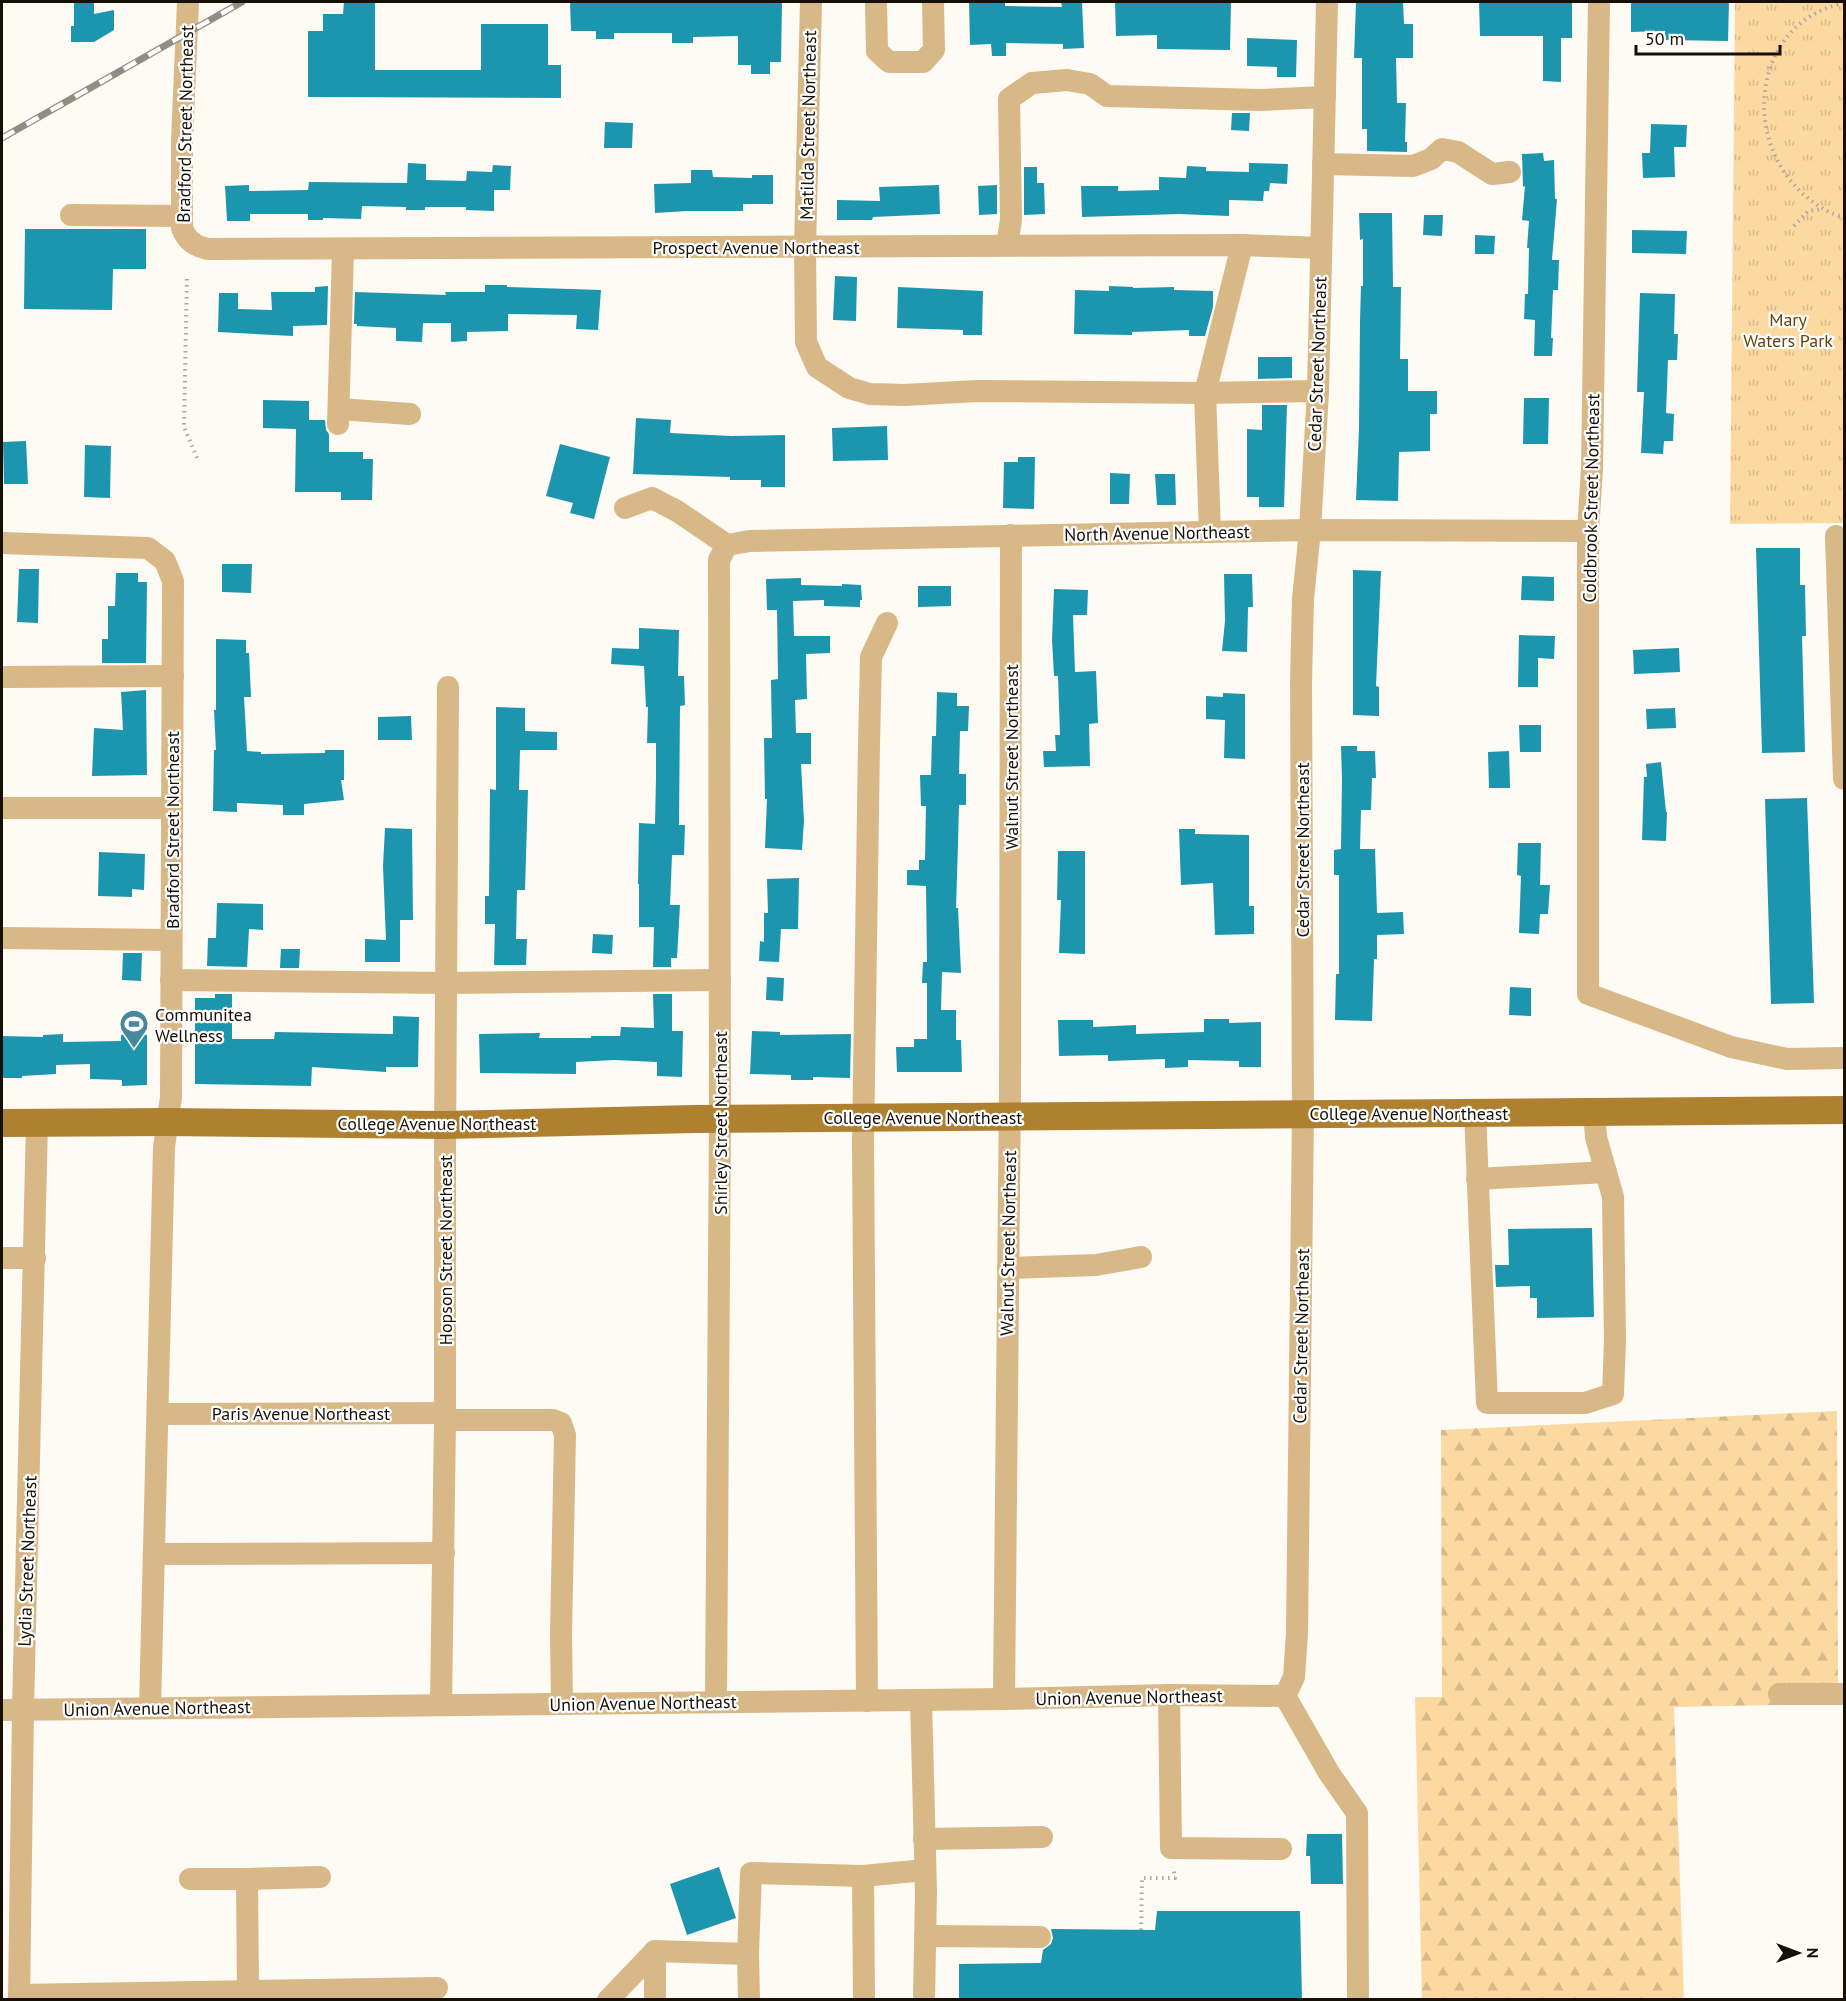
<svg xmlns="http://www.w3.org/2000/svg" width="1846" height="2001" viewBox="0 0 1846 2001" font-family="'PT Sans',sans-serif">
<defs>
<pattern id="forest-firs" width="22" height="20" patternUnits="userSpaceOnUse" patternTransform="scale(1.5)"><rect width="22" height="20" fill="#fdd9a2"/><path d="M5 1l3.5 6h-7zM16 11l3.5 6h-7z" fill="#d8b98a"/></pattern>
<pattern id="park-tufts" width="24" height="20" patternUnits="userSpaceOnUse" patternTransform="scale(1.5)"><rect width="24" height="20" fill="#fdd9a2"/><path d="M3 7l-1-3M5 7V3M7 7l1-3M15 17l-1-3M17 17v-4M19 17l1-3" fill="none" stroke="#d8b98a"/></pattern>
</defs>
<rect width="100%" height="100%" fill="#fefaf4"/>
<path fill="url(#forest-firs)" d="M1837,1411L1838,1704L1674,1707L1684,1999H1422L1415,1697H1442L1441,1430Z"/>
<path fill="url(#park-tufts)" d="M1735,2H1844V523L1730,524Z"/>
<g fill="#1c95af">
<path d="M74,2H94V14L114,10V30L94,42H71V26H74Z"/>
<path d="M344,2H375V70H481V24H548V65H561V98L308,97V31H323V14H343Z"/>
<path d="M570,2H782L781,62H770V74H751V65H738V36L693,37V43H672V33H614V39H596V31H571Z"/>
<path d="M969,2H1005V6L1062,7L1061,2H1082L1084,48L1063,49V44L1006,43V56H992L991,44L970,45Z"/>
<path d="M1115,2H1231L1230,50L1157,49V35L1116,36Z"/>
<path d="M1356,2H1403L1404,24H1413V58H1396L1397,103H1406L1405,142H1407V152L1367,151V129H1362V58H1354Z"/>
<path d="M1479,2H1572V38H1561V82L1543,81V36H1480Z"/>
<path d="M1631,2H1729L1728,41L1665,40V31L1631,32Z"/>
<path d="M1247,38L1297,40L1296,77H1277V67L1247,66Z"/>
<path d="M1232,113H1250L1249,131L1231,130Z"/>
<path d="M605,122L633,123L632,148H604Z"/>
<path d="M1651,124L1687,125L1686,147H1674L1675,177L1643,178L1642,153H1650Z"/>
<path d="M1543,153L1544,161L1554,160L1555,199H1557L1552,260H1559L1558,290H1553L1551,338H1553L1552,356H1534L1535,320L1524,319L1525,294H1528L1529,248H1527L1529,221L1522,220L1525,186L1523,187L1522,154Z"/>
<path d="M408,163L426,164V180L466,181L467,171L492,172L493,165L511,166L510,190H494V211L466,210V207H425V210H406V207L362,206L361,219L323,218V220H308V214H250V221H227L225,186L249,185V191L308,190L309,182L407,183Z"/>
<path d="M1249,163L1288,164L1287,184L1270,183L1269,191H1264L1263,201L1229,200V216L1179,214L1082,217L1081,186H1118V191L1159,190V177L1186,178L1187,166L1206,167V171L1249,172Z"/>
<path d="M1024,167H1037V183H1044L1045,214L1024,215Z"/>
<path d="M691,170H712L713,177L752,178V175H773V204H743V211H687L655,213L654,184L691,183Z"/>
<path d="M939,185L940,214L873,217L872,220H837V200L880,201L879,187Z"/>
<path d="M997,185V214L979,215L978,186Z"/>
<path d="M1359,213H1392L1393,287H1401L1400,359H1408V391H1437V414H1430V451L1399,452L1398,501L1356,500L1359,429L1360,321L1361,286H1363V239L1360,240Z"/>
<path d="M1424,215H1443L1442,236L1423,235Z"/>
<path d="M25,229H146V269H113L112,310L24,309Z"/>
<path d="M1632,230L1687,231L1686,254L1632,253Z"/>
<path d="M1475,235L1495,236L1494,254H1475Z"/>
<path d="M835,276L857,277L856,321L833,320Z"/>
<path d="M485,285H507V287L601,290L598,330L576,329L577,315L508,314V331L467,332V341L451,342V323H423L422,342L396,341V328L357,326V324H354L355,292L446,295L445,292H485Z"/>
<path d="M328,286L327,325L293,326V336L218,332L219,293H238V309L272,310L271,292H315V287Z"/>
<path d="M1109,286L1133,287V288L1174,287V290L1213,291V307L1205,336H1189V330L1132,332V335L1074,334L1075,290L1109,291Z"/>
<path d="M898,287L983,291L982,335H963V330L897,328Z"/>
<path d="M1640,293L1675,294L1674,334H1678L1677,360H1668L1666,413L1674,414L1673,441H1664L1663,454L1641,453L1644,392H1637Z"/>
<path d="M1258,357H1292V378L1258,379Z"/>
<path d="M1524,398H1549L1548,444H1523Z"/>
<path d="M263,400L309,401V420H325L326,430L329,434V452H363V459H373L372,500H341V492H295L296,429L263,428Z"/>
<path d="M1262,405H1287L1284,507H1259V497H1247V429L1262,430Z"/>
<path d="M636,418L671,420L670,433L731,436L785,435V487H761V480H730V477L633,474Z"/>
<path d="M887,426L888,460L833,461L832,428Z"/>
<path d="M26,441L28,484H4L3,442Z"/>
<path d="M560,444L610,457L594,519L570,513L573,503L546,496Z"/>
<path d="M85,445L111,446L110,498L84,497Z"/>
<path d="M1018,457H1035L1034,509L1003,508L1004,462H1018Z"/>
<path d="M1110,473L1130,474L1129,504H1110Z"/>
<path d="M1155,474H1175L1176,505H1157Z"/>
<path d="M1756,548H1800V585H1805L1806,636H1802L1805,752L1762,753Z"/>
<path d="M222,564H252L251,593L222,592Z"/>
<path d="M19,569H39L38,623L17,622Z"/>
<path d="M1353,570L1381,571L1376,686L1379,687V716L1353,715Z"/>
<path d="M116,573H138V582H147L146,663H102V639H108V606H115Z"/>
<path d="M1224,574H1252L1253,607H1248L1247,652L1222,651L1225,621Z"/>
<path d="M1522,576L1554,577V601L1521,600Z"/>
<path d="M801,578V585L842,586V584L861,585L862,600H860V607L824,606V600L793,601L794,636H830V653L806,654L807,699L795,700L796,733H811V764H801L804,821L802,850L765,848L767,799H765L764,738H772L771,680L778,679L777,610H767L766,579Z"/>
<path d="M918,586H951V606L918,607Z"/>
<path d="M1054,589L1088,590L1087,615H1073L1075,672L1096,671L1098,723L1089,724L1090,766L1044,767L1043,751H1056L1055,735H1060L1058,676H1054L1052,640Z"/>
<path d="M639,628L679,630L678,676H684L685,705L680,706L679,825H685L684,855H672L670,905H680L677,958H671V967H653L654,927H639V884H638L639,823L655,824L656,778V743H647L648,707H646L644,666L611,664L612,648L639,649Z"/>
<path d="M1519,635L1555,636L1554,659L1538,658V687H1518Z"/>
<path d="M216,639L246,640V653H249L251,697H244L247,751L261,752V754L325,753V750H344V780H341L344,800L304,804V815H283V805L237,803V812L213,811L214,750H216L214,710H216Z"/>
<path d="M1679,648L1680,672L1634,674L1633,650Z"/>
<path d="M146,690L147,775L92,776L94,728L123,730L121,692Z"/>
<path d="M937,692L957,693V706H969L968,731H960L959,774H966V805H959L958,844L956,908H958L961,973L942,972L941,1010H956V1040H961L962,1072H897L896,1047H914V1039H927V983H922L923,962H927L926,886L907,885V870H919V860H925L926,806H921L920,775H931L932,736H936Z"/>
<path d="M1223,693L1245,694V759L1224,758L1225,720L1206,719V696L1223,697Z"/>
<path d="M496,707L525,708V731L557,732V750H520L519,790H528L525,890H517L516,939H527L526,965H494L495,924H485V896H489L490,789L496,790Z"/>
<path d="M1675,708L1676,728L1647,729L1646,709Z"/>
<path d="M411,716L412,740H378V717Z"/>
<path d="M1519,725H1541V752H1520Z"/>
<path d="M1341,746H1357V751H1375L1376,778H1372L1371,810H1361L1360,849H1375L1377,913L1403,912L1404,934L1377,935V959H1374L1372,1021L1335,1020L1336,974H1339V875H1334V850L1341,849L1342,779Z"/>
<path d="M1509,751L1510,788H1489L1488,752Z"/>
<path d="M1661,762L1666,812H1667L1666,841L1642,840L1644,777H1647L1646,764Z"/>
<path d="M1807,798L1814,1003L1771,1004L1765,799Z"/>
<path d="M385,828L412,829L413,920H400V962H365V939L386,940L383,866Z"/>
<path d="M1179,829H1195V834L1249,835V906H1254V934L1215,935L1213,883L1181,885Z"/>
<path d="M1518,843H1541L1540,885H1550L1548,914H1540L1539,934L1519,933L1521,876L1517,875Z"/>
<path d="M1058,851H1085V954L1059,953L1061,900H1057Z"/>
<path d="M99,852L145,854L144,890L132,889V897L98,896Z"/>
<path d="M799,878L798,929H781L779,962L759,961L760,941L764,942V913H768L767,879Z"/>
<path d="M217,903L263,904V930L249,929L247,967L207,966L208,938H216Z"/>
<path d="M593,934L613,935L612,954L592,953Z"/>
<path d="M281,949H300L299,968H280Z"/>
<path d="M123,953H142L141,981L122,980Z"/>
<path d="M767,977L784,978L783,1001L766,1000Z"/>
<path d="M1510,987L1531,988V1016L1509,1015Z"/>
<path d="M215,994H232V1039H274L275,1032L393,1034V1016L419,1017L418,1067H386V1072L312,1067L311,1086L195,1084V998H215Z"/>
<path d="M653,994H672V1031H683L682,1077L657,1076V1062L614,1060L576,1062V1074L480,1073L479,1034L540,1033L539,1038H591V1036H620L621,1027L654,1028Z"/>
<path d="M1204,1019H1229V1023L1261,1022V1067H1239V1061L1188,1060V1067L1165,1068V1059L1108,1061V1055L1059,1056L1058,1020H1093V1027L1136,1025V1034L1204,1032Z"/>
<path d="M752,1031L780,1032V1035L851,1034L850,1078L813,1077V1080H791V1075L750,1074Z"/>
<path d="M63,1034V1042L121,1041V1035H147V1085L122,1086V1080L90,1079V1064L56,1065V1074L22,1076V1078H2V1036L43,1037V1035Z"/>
<path d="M1592,1228L1594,1317L1537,1318V1298H1530V1286L1496,1287L1495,1265H1509L1508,1229Z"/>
<path d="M1307,1834H1342L1343,1884H1311L1310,1856H1306Z"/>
<path d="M719,1867L736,1918L687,1935L670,1884Z"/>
<path d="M1157,1911H1300L1302,2000H959V1964L1041,1963L1043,1950L1051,1944L1053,1938L1051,1929L1155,1930Z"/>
</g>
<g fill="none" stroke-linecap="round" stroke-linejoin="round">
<g stroke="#ada7a0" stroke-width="4" stroke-dasharray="1.5 4.5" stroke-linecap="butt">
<path d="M1844,3C1755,21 1740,135 1801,192C1813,203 1828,214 1844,217"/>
<path d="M1794,226L1808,211L1823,209"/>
<path d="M187,279L184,427L197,458"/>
<path d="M1141,1930L1142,1878H1175L1173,1867"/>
</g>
<g stroke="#d8b887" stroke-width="22">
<path d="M188,2L182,141V228C187,241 195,246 208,249L1242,245L1321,248"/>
<path d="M811,2L805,248L806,342L817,367L849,388L870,394L904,395L977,391L1205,393L1318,391"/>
<path d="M876,2L877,51L889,62H923L934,50L933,2"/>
<path d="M1599,2L1592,469L1588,531V994L1731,1047L1787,1059L1844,1058"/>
<path d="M1323,164L1413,166L1431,159L1442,149L1458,152L1492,174L1510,172"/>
<path d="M71,215L182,216"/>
<path d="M1007,245L1011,220L1009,99L1032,83L1067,80L1090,84L1107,96L1261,100L1325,97"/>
<path d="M339,409L410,414"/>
<path d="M338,424L343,250"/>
<path d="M625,508L652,498L677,511L727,545"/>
<path d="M1210,532L1205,393L1242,245"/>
<path d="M1836,536L1844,779"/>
<path d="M2,543L148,548L165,561L173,581L171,1097L164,1147L150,1708"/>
<path d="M727,545L750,541L1310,530L1588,531"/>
<path d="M2,677L173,676"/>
<path d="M2,808H172"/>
<path d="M2,938L171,940"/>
<path d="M171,980L446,983L720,980"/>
<path d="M1475,1112L1487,1403H1585L1613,1394L1615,1340L1613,1197L1596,1137L1594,1111"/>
<path d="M1477,1179L1606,1172"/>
<path d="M2,1258H35"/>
<path d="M1008,1268L1096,1265L1141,1257"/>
<path d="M158,1414L445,1413"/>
<path d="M445,1420H553L561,1423L565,1435L561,1634L562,1704"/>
<path d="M154,1554L444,1553"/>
<path d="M1779,1694H1844"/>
<path d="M1169,1695L1171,1848L1281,1849"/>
<path d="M1285,1696L1294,1677L1297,1633L1303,1113L1301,682L1303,599L1310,530L1318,391L1327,2"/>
<path d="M1285,1696L1329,1773L1357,1813L1358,2000"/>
<path d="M1004,1699L1010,1091L1011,535"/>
<path d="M921,1700L926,1892L924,2000"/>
<path d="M867,1701L863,1142L869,744L871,657L887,623"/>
<path d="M716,1702L720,1119L719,560L727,545"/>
<path d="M441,1705L445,1420V1147L448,687"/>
<path d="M2,1710L1004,1699L1169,1695L1285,1696"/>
<path d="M924,1839L1042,1837"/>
<path d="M863,1876L864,2000"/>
<path d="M190,1879H247L320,1877"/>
<path d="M247,1879L248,1991"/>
<path d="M925,1936L1040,1937"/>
<path d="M655,1951V2000"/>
<path d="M19,1995L437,1988"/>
<path d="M19,2000L23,1710L37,1122"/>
<path d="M608,2000L655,1951L748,1954"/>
<path d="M749,2000L748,1954L751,1873L863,1876L925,1870"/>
</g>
<path stroke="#af802f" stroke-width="28" d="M2,1123L167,1122L445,1125L694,1119L1844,1110"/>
<g stroke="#928c84" stroke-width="7">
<path id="rail" d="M2,138L242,2"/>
</g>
<use href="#rail" stroke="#fff" stroke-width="4.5" stroke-dasharray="14" stroke-linecap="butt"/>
</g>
<defs>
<g id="stadium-pin" transform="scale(1.5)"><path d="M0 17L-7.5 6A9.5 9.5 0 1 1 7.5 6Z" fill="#47899a" stroke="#fff"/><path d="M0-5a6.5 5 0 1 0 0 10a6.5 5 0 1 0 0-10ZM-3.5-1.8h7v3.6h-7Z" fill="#fff"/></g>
</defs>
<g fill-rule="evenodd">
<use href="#stadium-pin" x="134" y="1024"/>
</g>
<g text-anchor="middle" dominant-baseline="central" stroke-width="4.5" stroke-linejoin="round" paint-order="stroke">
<g font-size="18" fill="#160f05" stroke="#fff">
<text transform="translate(185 124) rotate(-89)">Bradford Street Northeast</text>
<text transform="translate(808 125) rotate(-89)">Matilda Street Northeast</text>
<text x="756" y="247">Prospect Avenue Northeast</text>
<text transform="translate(1317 364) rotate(-88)">Cedar Street Northeast</text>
<text transform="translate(1591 498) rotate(-89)">Coldbrook Street Northeast</text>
<text transform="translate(1157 533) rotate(-1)">North Avenue Northeast</text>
<text transform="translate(1011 757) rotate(-90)">Walnut Street Northeast</text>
<text transform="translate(172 830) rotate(-90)">Bradford Street Northeast</text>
<text transform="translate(1302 850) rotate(-90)">Cedar Street Northeast</text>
<text x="1409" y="1113">College Avenue Northeast</text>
<text x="923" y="1117">College Avenue Northeast</text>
<text x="437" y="1123">College Avenue Northeast</text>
<text transform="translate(720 1123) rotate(-90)">Shirley Street Northeast</text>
<text transform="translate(1008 1243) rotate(-89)">Walnut Street Northeast</text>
<text transform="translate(445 1250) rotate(-90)">Hopson Street Northeast</text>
<text transform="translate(1301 1336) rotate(-89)">Cedar Street Northeast</text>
<text x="301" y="1413">Paris Avenue Northeast</text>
<text transform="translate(27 1561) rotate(-88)">Lydia Street Northeast</text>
<text transform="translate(1129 1697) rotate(-1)">Union Avenue Northeast</text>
<text transform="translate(643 1703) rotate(-1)">Union Avenue Northeast</text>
<text transform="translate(157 1708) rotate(-1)">Union Avenue Northeast</text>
</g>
<g font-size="18" fill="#624409" stroke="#fff">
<text x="1788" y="319">Mary<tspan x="1788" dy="21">Waters Park</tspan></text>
</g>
<g font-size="18" fill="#160f05" stroke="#fff" text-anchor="start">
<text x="155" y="1014">Communitea<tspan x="155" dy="21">Wellness</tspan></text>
</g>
</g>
<rect width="1846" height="2001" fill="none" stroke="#160f05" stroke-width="6"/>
<g transform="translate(1798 1953) rotate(90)" stroke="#ffffff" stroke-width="4.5" paint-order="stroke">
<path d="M0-4.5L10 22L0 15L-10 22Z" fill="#160f05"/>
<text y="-9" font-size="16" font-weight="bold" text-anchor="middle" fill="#160f05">N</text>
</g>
<path d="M1636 45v9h144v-9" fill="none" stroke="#160f05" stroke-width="3"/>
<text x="1645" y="45" font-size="18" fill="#160f05" stroke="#ffffff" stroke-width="4.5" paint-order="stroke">50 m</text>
</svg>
